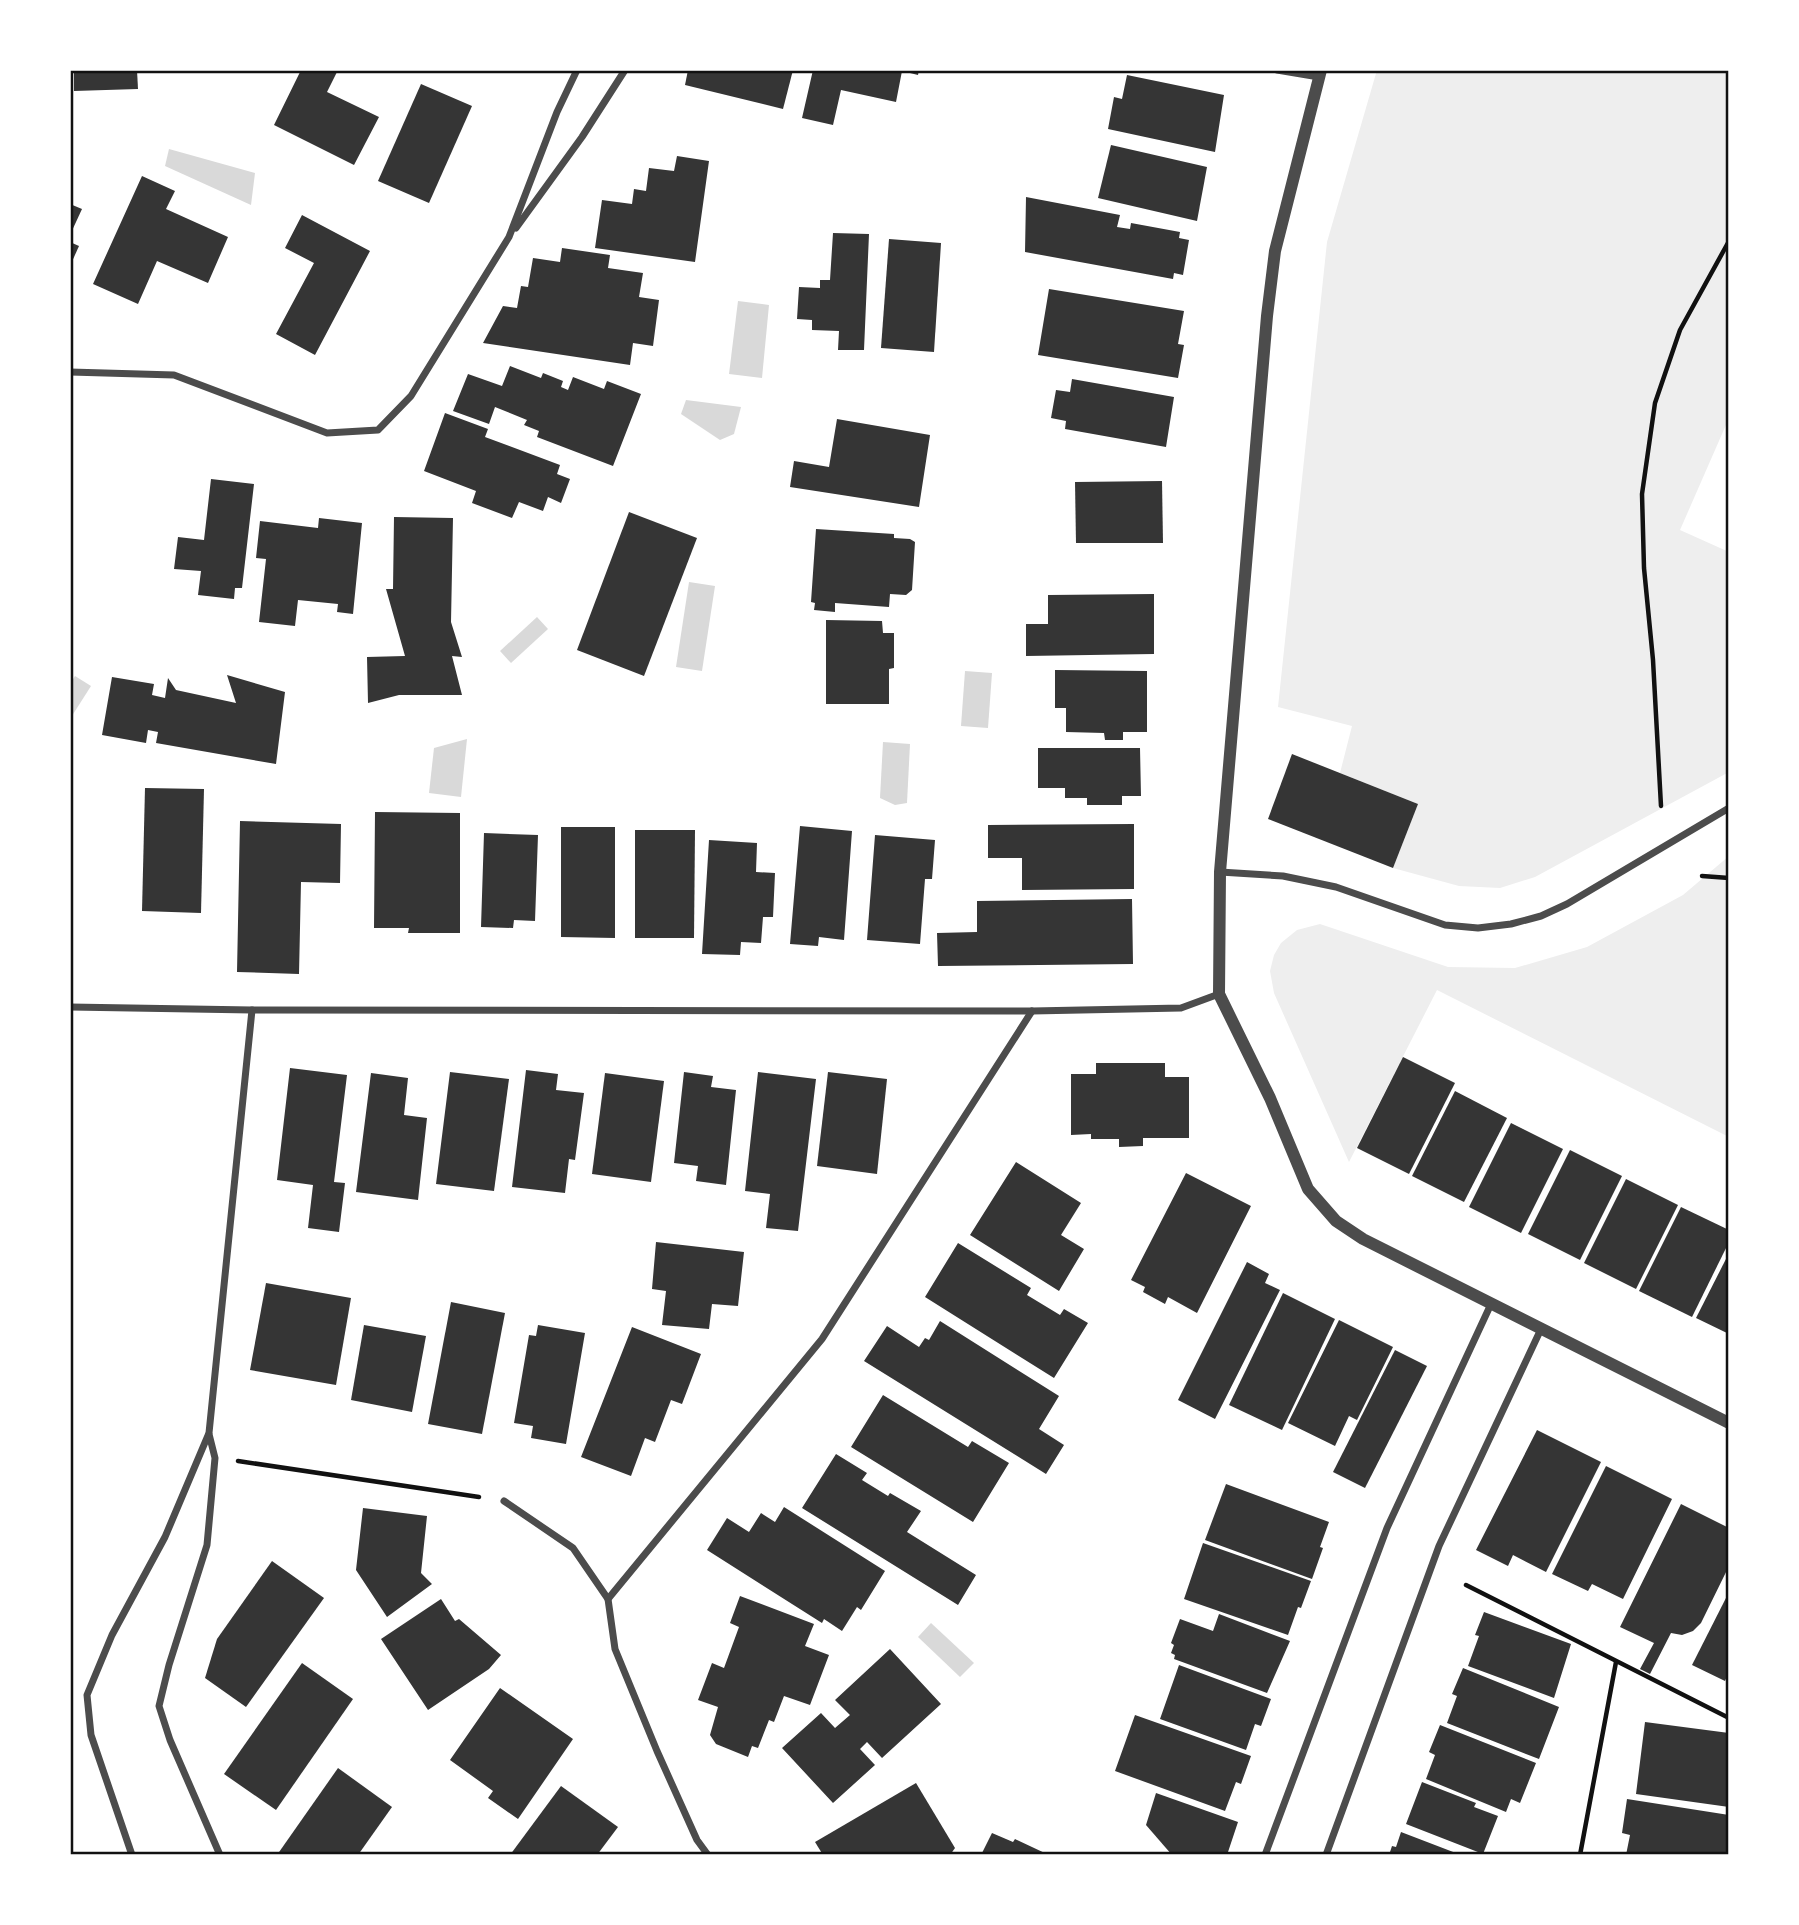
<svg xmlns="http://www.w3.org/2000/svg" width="1799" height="1925" viewBox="0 0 1799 1925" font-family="Spectral,serif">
<rect width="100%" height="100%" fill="#fff"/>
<g fill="#eee">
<path d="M1377,70H1729V418L1680,530L1729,552V772L1535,877L1500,888L1459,886L1393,868L1418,804L1340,773L1352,726L1278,707L1327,242Z"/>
<path d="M1729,856V1137L1437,990L1349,1162L1274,993L1270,971L1274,955L1281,943L1297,930L1320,924L1448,967L1515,968L1587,947L1683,895Z"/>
</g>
<g fill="#d9d9d9">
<path d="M169,149L255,173L251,205L165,166Z"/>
<path d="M738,301L769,305L762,378L729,374Z"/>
<path d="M686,400L741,407L734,434L720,440L681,414Z"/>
<path d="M689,582L715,586L702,671L676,667Z"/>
<path d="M537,617L548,629L511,663L500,651Z"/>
<path d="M965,671L992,673L988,728L961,726Z"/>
<path d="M75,676L91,686L70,719V684Z"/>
<path d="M467,739L461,797L429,793L434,748Z"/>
<path d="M883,742L910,744L907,803L895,805L880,798Z"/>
<path d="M931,1623L974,1663L960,1677L918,1637Z"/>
</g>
<g fill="#353535">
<path d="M74,70H137L138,89L74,91Z"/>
<path d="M301,70H338L327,92L379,117L354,165L274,125Z"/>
<path d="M688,70H793L783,109L685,85Z"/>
<path d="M813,70H919L918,75L902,71L896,102L841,90L833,125L802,118Z"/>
<path d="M1127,75L1224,95L1215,152L1108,129L1114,97L1122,99Z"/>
<path d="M421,84L472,106L429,203L378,181Z"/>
<path d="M1111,145L1207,167L1197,221L1098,198Z"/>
<path d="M677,156L709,161L695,262L595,248L602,200L632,204L634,189L646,191L649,168L674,171Z"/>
<path d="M142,176L175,191L166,209L228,237L208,283L157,261L138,304L93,284Z"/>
<path d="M1026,197L1120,215L1117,227L1130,229L1131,223L1180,232L1179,238L1189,240L1183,275L1174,273L1173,279L1025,252Z"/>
<path d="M70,204L82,209L70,235Z"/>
<path d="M302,215L370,251L315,355L276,334L314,263L285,248Z"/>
<path d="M833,233L869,234L864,350H838L839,331L812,330V320L797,319L799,287L820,288V280H830Z"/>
<path d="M889,239L941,243L934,352L881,348Z"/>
<path d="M70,242L79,246L70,266Z"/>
<path d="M562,248L610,255L608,268L643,273L639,297L659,300L653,346L633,343L630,365L483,343L503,306L517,308L521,286L528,287L533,258L560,262Z"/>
<path d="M1049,289L1184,311L1178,344L1184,345L1178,378L1038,355Z"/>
<path d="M510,366L541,378L543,373L563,381L561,387L568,390L573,377L604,389L607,381L641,394L613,466L537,437L539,431L524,425L527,420L495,407L489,424L453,411L468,374L502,386Z"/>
<path d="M1072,379L1174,397L1166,447L1065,429L1066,421L1051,418L1056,390L1070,392Z"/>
<path d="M445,413L488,429L485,437L560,465L557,474L570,479L561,503L548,497L543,511L519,502L512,518L472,503L476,491L424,471Z"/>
<path d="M837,419L930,435L919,507L790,487L794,461L829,467Z"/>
<path d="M211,479L254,484L242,588H235L234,599L198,595L201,571L174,569L178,537L204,540Z"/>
<path d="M1162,481L1163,543H1076L1075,482Z"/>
<path d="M629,512L697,538L644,676L577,650Z"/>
<path d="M394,517L453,518L451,622L462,657L452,656L462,695H399L368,703L367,657L405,656L386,589H393Z"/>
<path d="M319,518L362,523L353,614L337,612L338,604L298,600L295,626L259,622L266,559L256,558L260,521L318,528Z"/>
<path d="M816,529L894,534V538L910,539L915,542L912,590L906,595L890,594L889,607L835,603V612L814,610L815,603L811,602Z"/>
<path d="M1154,594V654L1026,656V624H1048V595Z"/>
<path d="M826,620L882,621L883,633H894V668L889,669V704H826Z"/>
<path d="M1055,670L1147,671V732H1123V740H1105L1104,733L1066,732V708H1055Z"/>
<path d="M227,675L285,692L276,764L156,743L158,732L148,730L146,743L102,735L112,677L154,684L152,695L165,698L168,678L176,690L236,703Z"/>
<path d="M1038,748H1140L1141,796H1122V805H1087V798H1065V788H1038Z"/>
<path d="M1292,754L1418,804L1393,868L1268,819Z"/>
<path d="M145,788L204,789L201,913L142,911Z"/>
<path d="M375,812L460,813V933H408L409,928H374Z"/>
<path d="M240,821L341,824L340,883L301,882L299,974L237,972Z"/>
<path d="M1134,824V889L1022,890V858H988V825Z"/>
<path d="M800,826L852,831L844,940L819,937L818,946L790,944Z"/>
<path d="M561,827H615V938L561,937Z"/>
<path d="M635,830H695L694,938H635Z"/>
<path d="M484,833L538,835L535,921L514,920L513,928L481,927Z"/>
<path d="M875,835L935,840L932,879H925L920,944L867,940Z"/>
<path d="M709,840L757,843L756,872L775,873L773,917H763L761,943L741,942L740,955L702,954Z"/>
<path d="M1132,899L1133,964L938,966L937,933L977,932V901Z"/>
<path d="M1403,1057L1455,1083L1409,1174L1357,1148Z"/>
<path d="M1096,1063H1165V1077H1189V1138H1143V1146L1119,1147V1139H1091V1134L1071,1135V1074H1096Z"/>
<path d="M290,1068L347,1075L334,1182L345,1183L339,1232L308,1228L313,1185L277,1180Z"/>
<path d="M526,1070L558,1074L556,1090L584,1093L575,1160L569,1159L565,1193L512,1187Z"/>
<path d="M450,1072L509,1079L494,1191L436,1184Z"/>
<path d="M684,1072L713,1076L711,1087L736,1090L726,1185L696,1181L698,1166L674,1163Z"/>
<path d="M758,1072L816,1079L798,1231L766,1228L770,1194L745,1191Z"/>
<path d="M828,1072L887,1079L877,1174L817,1166Z"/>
<path d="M371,1073L408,1078L404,1115L427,1118L418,1200L356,1192Z"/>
<path d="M605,1073L664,1081L651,1182L592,1174Z"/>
<path d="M1455,1091L1507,1118L1464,1202L1412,1176Z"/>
<path d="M1511,1123L1563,1149L1521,1233L1469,1207Z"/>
<path d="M1570,1150L1622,1176L1580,1260L1528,1234Z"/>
<path d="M1016,1162L1081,1203L1061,1235L1084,1249L1059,1291L970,1235Z"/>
<path d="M1186,1173L1251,1206L1197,1313L1168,1297L1165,1304L1143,1292L1145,1287L1131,1280Z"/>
<path d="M1626,1179L1678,1205L1636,1289L1584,1263Z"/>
<path d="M1681,1207L1729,1230V1242L1692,1317L1639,1291Z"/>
<path d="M656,1242L744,1252L738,1306L712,1304L709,1329L662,1325L666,1291L652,1289Z"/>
<path d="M958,1243L1031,1288L1027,1295L1060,1315L1064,1309L1088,1323L1054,1378L925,1297Z"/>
<path d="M1729,1253V1334L1696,1318Z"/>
<path d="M1247,1262L1269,1274L1265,1283L1280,1290L1215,1419L1178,1400Z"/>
<path d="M266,1283L351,1298L336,1385L250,1370Z"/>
<path d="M1283,1293L1335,1319L1282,1430L1229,1405Z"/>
<path d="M451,1302L505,1313L482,1434L428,1424Z"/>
<path d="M1339,1320L1393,1347L1357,1420L1349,1416L1335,1446L1288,1423Z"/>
<path d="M940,1321L1059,1396L1039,1429L1064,1445L1046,1474L864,1361L887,1326L919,1347L925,1338L929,1340Z"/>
<path d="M364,1325L426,1336L412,1412L351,1400Z"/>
<path d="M538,1325L585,1333L566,1444L531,1438L533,1426L514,1423L529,1335L536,1336Z"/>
<path d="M632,1327L701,1354L682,1404L671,1400L655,1442L645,1438L631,1476L581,1457Z"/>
<path d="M1395,1350L1427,1366L1365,1488L1333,1472Z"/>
<path d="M883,1395L968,1447L972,1441L1009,1463L973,1522L851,1447Z"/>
<path d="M1537,1430L1601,1462L1546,1572L1513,1555L1508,1566L1476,1550Z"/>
<path d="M836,1454L867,1473L862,1480L888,1496L890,1493L921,1511L907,1532L976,1575L958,1605L802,1508Z"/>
<path d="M1606,1466L1672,1499L1623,1599L1592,1584L1588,1591L1552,1574Z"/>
<path d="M1226,1484L1329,1522L1320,1547L1323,1548L1312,1579L1205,1540Z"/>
<path d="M1681,1504L1729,1528V1566L1701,1623L1693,1631L1682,1635L1671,1633L1650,1674L1640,1669L1654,1643L1620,1627Z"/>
<path d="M784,1507L885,1571L861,1610L857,1607L842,1631L824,1619L822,1623L707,1550L727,1518L749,1532L761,1513L775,1522Z"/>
<path d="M363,1508L427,1516L421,1573L432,1584L387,1617L356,1570Z"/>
<path d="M1203,1543L1311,1581L1301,1608L1298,1607L1288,1635L1184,1599Z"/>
<path d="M272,1561L324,1598L246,1707L205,1678L217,1639Z"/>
<path d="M1729,1592V1672L1725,1681L1692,1665Z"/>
<path d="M740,1596L814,1624L805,1646L829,1655L810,1705L784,1696L774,1722L769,1720L758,1748L752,1746L748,1757L716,1744L710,1735L718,1707L698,1700L712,1663L724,1668L739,1627L730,1623Z"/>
<path d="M441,1599L455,1621L459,1619L501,1655L489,1669L428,1710L381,1639Z"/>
<path d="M1484,1612L1571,1644L1554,1698L1468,1666L1479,1636L1475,1635Z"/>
<path d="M1219,1614L1290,1641L1267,1693L1174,1659L1175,1655L1171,1653L1174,1645L1171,1643L1180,1619L1213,1631Z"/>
<path d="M890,1649L941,1704L882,1758L867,1742L860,1749L875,1765L833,1803L782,1748L821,1713L835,1728L850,1715L835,1700Z"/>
<path d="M302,1663L353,1699L276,1810L224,1774Z"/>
<path d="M1179,1665L1271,1699L1261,1726L1255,1724L1246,1750L1160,1719Z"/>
<path d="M1463,1668L1559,1707L1539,1759L1447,1723L1457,1696L1452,1694Z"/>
<path d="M500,1688L573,1739L518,1819L488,1798L493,1791L450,1760Z"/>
<path d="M1135,1715L1251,1756L1241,1784L1236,1782L1225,1811L1115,1771Z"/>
<path d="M1645,1722L1729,1733V1807L1636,1794Z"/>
<path d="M1440,1725L1536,1763L1520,1803L1511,1799L1506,1812L1426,1779L1435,1755L1429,1752Z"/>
<path d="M338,1768L392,1807L358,1855H277Z"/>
<path d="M1422,1782L1476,1803L1474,1807L1498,1816L1483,1854L1406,1824Z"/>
<path d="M916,1783L955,1848L950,1855H823L815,1842Z"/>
<path d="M561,1786L618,1827L597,1855H510Z"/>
<path d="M1156,1793L1238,1822L1227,1855H1172L1146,1825Z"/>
<path d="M1627,1799L1729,1815V1855H1626L1630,1835L1622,1833Z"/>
<path d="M1401,1832L1461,1855H1389L1392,1846L1396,1847Z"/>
<path d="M992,1833L1013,1842L1015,1839L1049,1855H981Z"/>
</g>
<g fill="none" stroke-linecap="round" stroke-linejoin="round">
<g stroke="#111" stroke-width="4.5">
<path d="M1661,806L1653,660L1644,568L1642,494L1655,403L1680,330L1729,241"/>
<path d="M1702,876L1729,878"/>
<path d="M238,1461L479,1497"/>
<path d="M1466,1585L1729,1718"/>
<path d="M1580,1855L1616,1662"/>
</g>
<g stroke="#4c4c4c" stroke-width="7">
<path d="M1277,70L1319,77"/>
<path d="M516,228L582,137L625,70"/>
<path d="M70,372L174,375L327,433L378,430L411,396L509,237L557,112L577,70"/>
<path d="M1220,872L1283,876L1336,887L1445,925L1478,928L1511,924L1541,916L1567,904L1729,808"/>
<path d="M70,1007L252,1010L1032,1011L1181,1008L1219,994"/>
<path d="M209,1434L215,1458L207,1545L169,1665L159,1706L170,1740L220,1855"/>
<path d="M504,1501L573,1548L608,1599"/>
<path d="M132,1855L91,1735L87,1695L112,1635L165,1537L209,1433L252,1010"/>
<path d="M708,1855L697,1840L657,1751L615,1649L608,1599L822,1339L1032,1011"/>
<path d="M1265,1855L1387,1528L1491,1304"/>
<path d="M1326,1855L1439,1546L1541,1329"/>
</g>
<path stroke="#4c4c4c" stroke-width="12" d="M1321,70L1275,251L1267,316L1220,872L1219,994L1270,1098L1308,1189L1336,1221L1363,1239L1729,1423"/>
</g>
<rect width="1799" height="1925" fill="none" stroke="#ffffff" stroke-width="144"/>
<rect x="72" y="72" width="1655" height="1781" fill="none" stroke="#111" stroke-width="2.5"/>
</svg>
